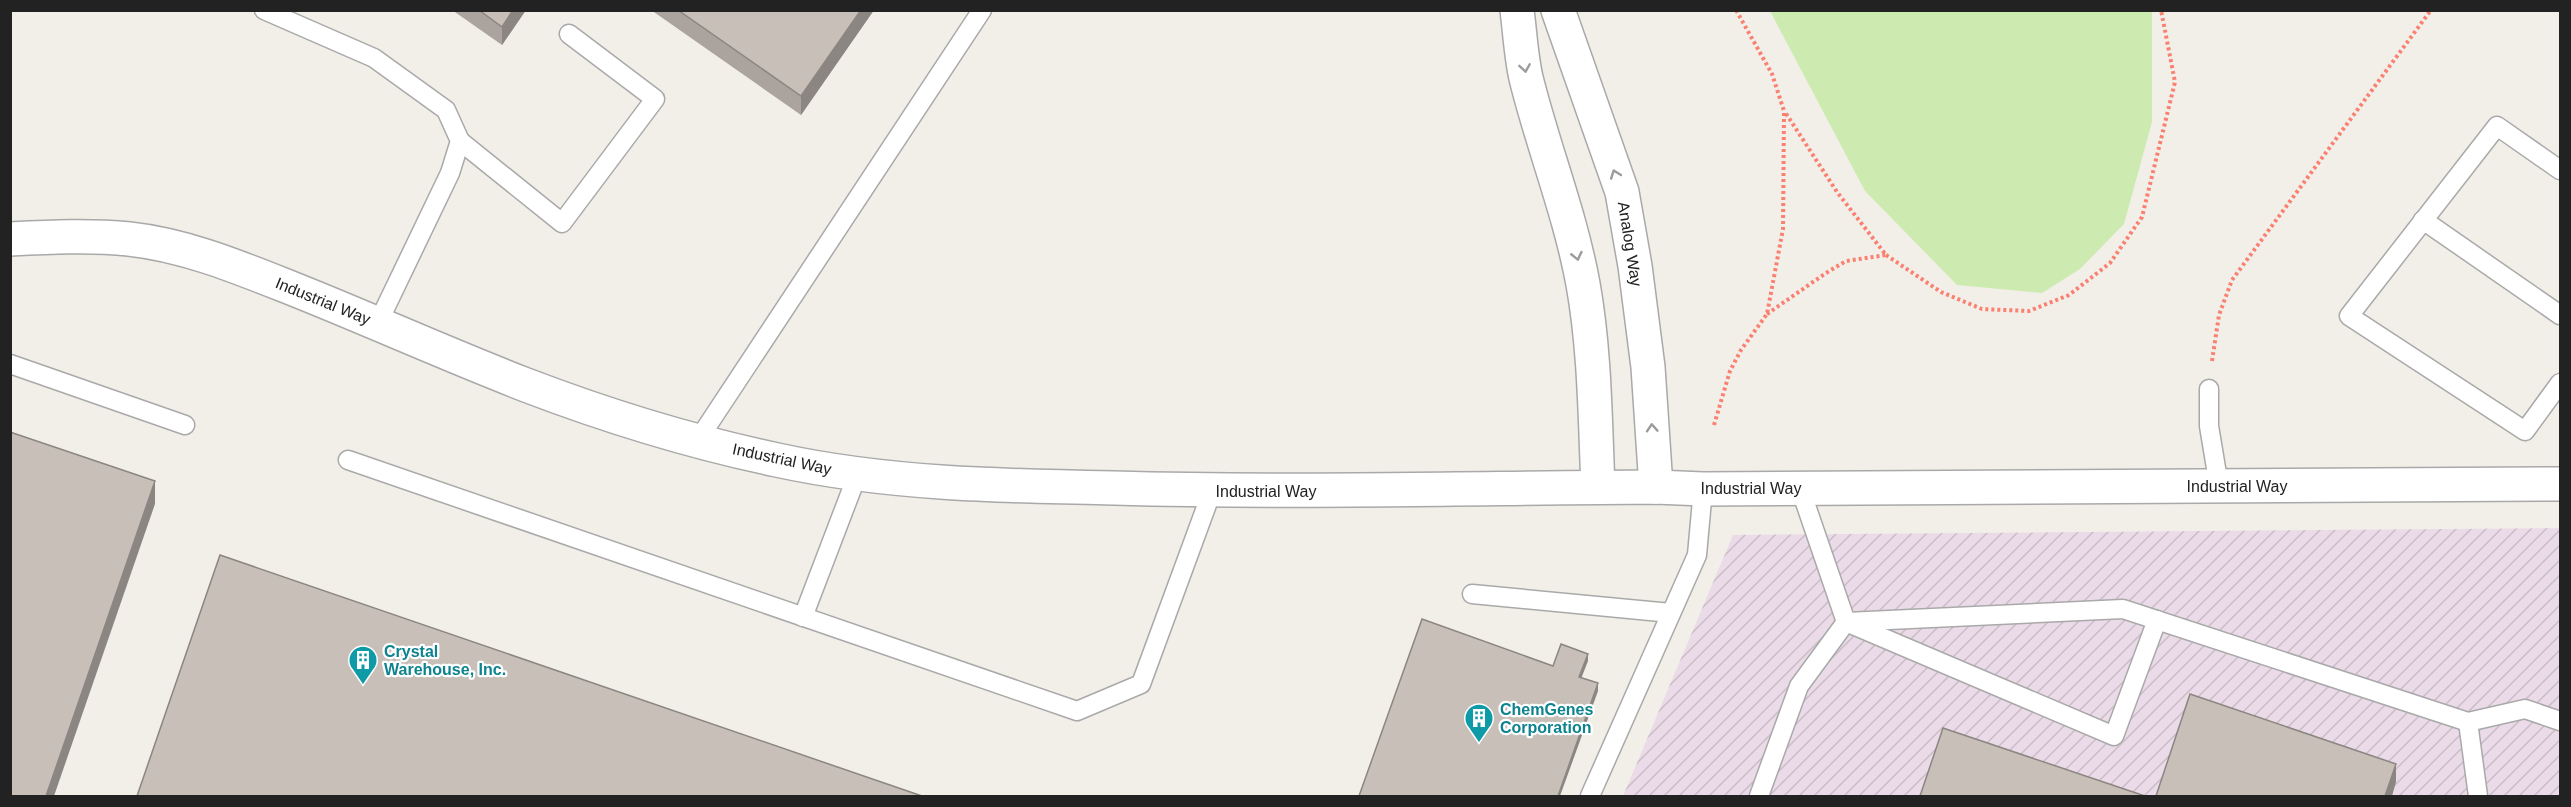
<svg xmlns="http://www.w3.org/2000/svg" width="2571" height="807" viewBox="0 0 2571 807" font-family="Helvetica,sans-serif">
<defs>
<pattern id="industrial-furrows" width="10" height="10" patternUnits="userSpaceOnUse" patternTransform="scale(1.5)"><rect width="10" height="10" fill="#ebdbe8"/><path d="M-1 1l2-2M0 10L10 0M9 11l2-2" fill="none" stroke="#c9bcc7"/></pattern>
</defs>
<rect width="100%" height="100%" fill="#f2efe9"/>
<path fill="url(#industrial-furrows)" d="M2560,528V796H1623L1733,535Z"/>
<path fill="#cdebb0" d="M1770,11H2152V122L2124,224L2080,269L2042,293L1957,285L1865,191Z"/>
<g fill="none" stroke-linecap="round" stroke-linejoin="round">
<g stroke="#a9a9a9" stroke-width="21">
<g id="service">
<path d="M264,10L374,58L446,110L460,141L450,173L378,323"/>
<path d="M460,141L562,223L655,99L569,34"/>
<path d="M2560,170L2497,126L2349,316L2525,431L2560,383"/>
<path d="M2423,220L2560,315"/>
<path d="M10,364L185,425"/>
<path d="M2209,389V426L2219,486"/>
<path d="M698,440L982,10"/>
<path d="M348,460L1077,711L1141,684L1212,491"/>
<path d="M1800,488L1846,622L2123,609L2468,722L2525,709L2560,721"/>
<path d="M1472,594L1671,613"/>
<path d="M803,617L858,473"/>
<path d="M2468,722L2478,796"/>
<path d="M1590,796L1697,555L1703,489"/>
<path d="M1759,796L1799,686L1846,622L2114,736L2157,620"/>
</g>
</g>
<g stroke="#a9a9a9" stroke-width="36">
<g id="minor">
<path d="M1517,10C1520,33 1521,56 1526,78C1543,147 1570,213 1583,284C1595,351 1595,419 1598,487"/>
<path d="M1558,10L1622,192L1635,266L1648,367L1656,487"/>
<path d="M10,239C50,237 90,235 129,239C185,245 238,267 291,288C369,319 446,354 526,385C607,416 692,442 777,460C887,484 1001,486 1114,488C1295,493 1475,488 1656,487L1703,489L2560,484"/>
</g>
</g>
<g stroke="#fa8072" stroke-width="4" stroke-dasharray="3 3" stroke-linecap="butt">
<path d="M1886,255L1941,292L1982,309L2029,311L2069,295L2110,263L2142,217L2175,82L2161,10"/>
<path d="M1767,314L1826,273L1846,261L1886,255L1837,192L1785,112"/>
<path d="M2212,361L2219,315L2232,280L2431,10"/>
<path d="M1714,425L1730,371L1741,350L1767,314L1783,229L1784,111L1772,74L1736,10"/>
</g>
<use href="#service" stroke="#fff" stroke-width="18"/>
<use href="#minor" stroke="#fff" stroke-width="33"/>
</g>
<g fill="#aba49e">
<path d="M452,10H526L502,45Z"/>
<path d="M651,10H874L801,115Z"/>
</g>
<g fill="#8b8681">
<path d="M513,10H526L502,45V27Z"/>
<path d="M861,10H874L801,115V96Z"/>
<path d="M155,481V504L54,796H46Z"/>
<path d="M1588,654V661L1579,684V677Z"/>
<path d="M1598,683V691L1560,796H1558Z"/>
<path d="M2396,764V782L2392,796H2385Z"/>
</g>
<g fill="#c7bfb8" stroke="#8b8681" stroke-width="1.5">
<path d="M479,10H513L502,27Z"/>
<path d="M678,10H861L801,96Z"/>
<path d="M10,432L155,481L46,796H10Z"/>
<path d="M220,555L922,796H137Z"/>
<path d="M1422,619L1553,666L1561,644L1588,654L1579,677L1598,683L1558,796H1359Z"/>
<path d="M2190,694L2396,764L2385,796H2156Z"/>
<path d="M1943,728L2145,796H1920Z"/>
</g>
<defs><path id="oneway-chevron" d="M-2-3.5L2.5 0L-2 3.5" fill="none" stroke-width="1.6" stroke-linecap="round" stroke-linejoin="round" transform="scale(1.5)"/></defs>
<g stroke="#9c9c9c">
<use href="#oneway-chevron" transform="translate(1525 68) rotate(81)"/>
<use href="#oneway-chevron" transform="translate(1615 174) rotate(-110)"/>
<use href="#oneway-chevron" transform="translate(1577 256) rotate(77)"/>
<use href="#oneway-chevron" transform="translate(1652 428) rotate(-94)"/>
</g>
<defs>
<g id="building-pin" transform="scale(1.5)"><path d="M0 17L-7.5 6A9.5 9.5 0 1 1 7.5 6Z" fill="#0f9aa8" stroke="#fff"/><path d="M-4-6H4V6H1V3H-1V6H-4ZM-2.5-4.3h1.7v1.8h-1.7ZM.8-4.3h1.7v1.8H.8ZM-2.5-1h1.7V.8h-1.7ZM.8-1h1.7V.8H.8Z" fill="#fff"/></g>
</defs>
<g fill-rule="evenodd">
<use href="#building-pin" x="363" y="660"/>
<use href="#building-pin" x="1479" y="718"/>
</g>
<g text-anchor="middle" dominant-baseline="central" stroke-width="4.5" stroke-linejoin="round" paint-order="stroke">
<g font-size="16" fill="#222" stroke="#fff">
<text transform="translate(1630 244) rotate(81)">Analog Way</text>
<text transform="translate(323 301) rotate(22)">Industrial Way</text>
<text transform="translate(782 459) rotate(12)">Industrial Way</text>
<text x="2237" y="486">Industrial Way</text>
<text x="1751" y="488">Industrial Way</text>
<text x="1266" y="491">Industrial Way</text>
</g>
<g font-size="16" font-weight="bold" fill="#0d838f" stroke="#fff" text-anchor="start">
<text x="384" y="651">Crystal<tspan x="384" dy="18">Warehouse, Inc.</tspan></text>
<text x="1500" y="709">ChemGenes<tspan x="1500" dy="18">Corporation</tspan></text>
</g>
</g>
<rect width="2571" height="807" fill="none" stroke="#222222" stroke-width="24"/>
</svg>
